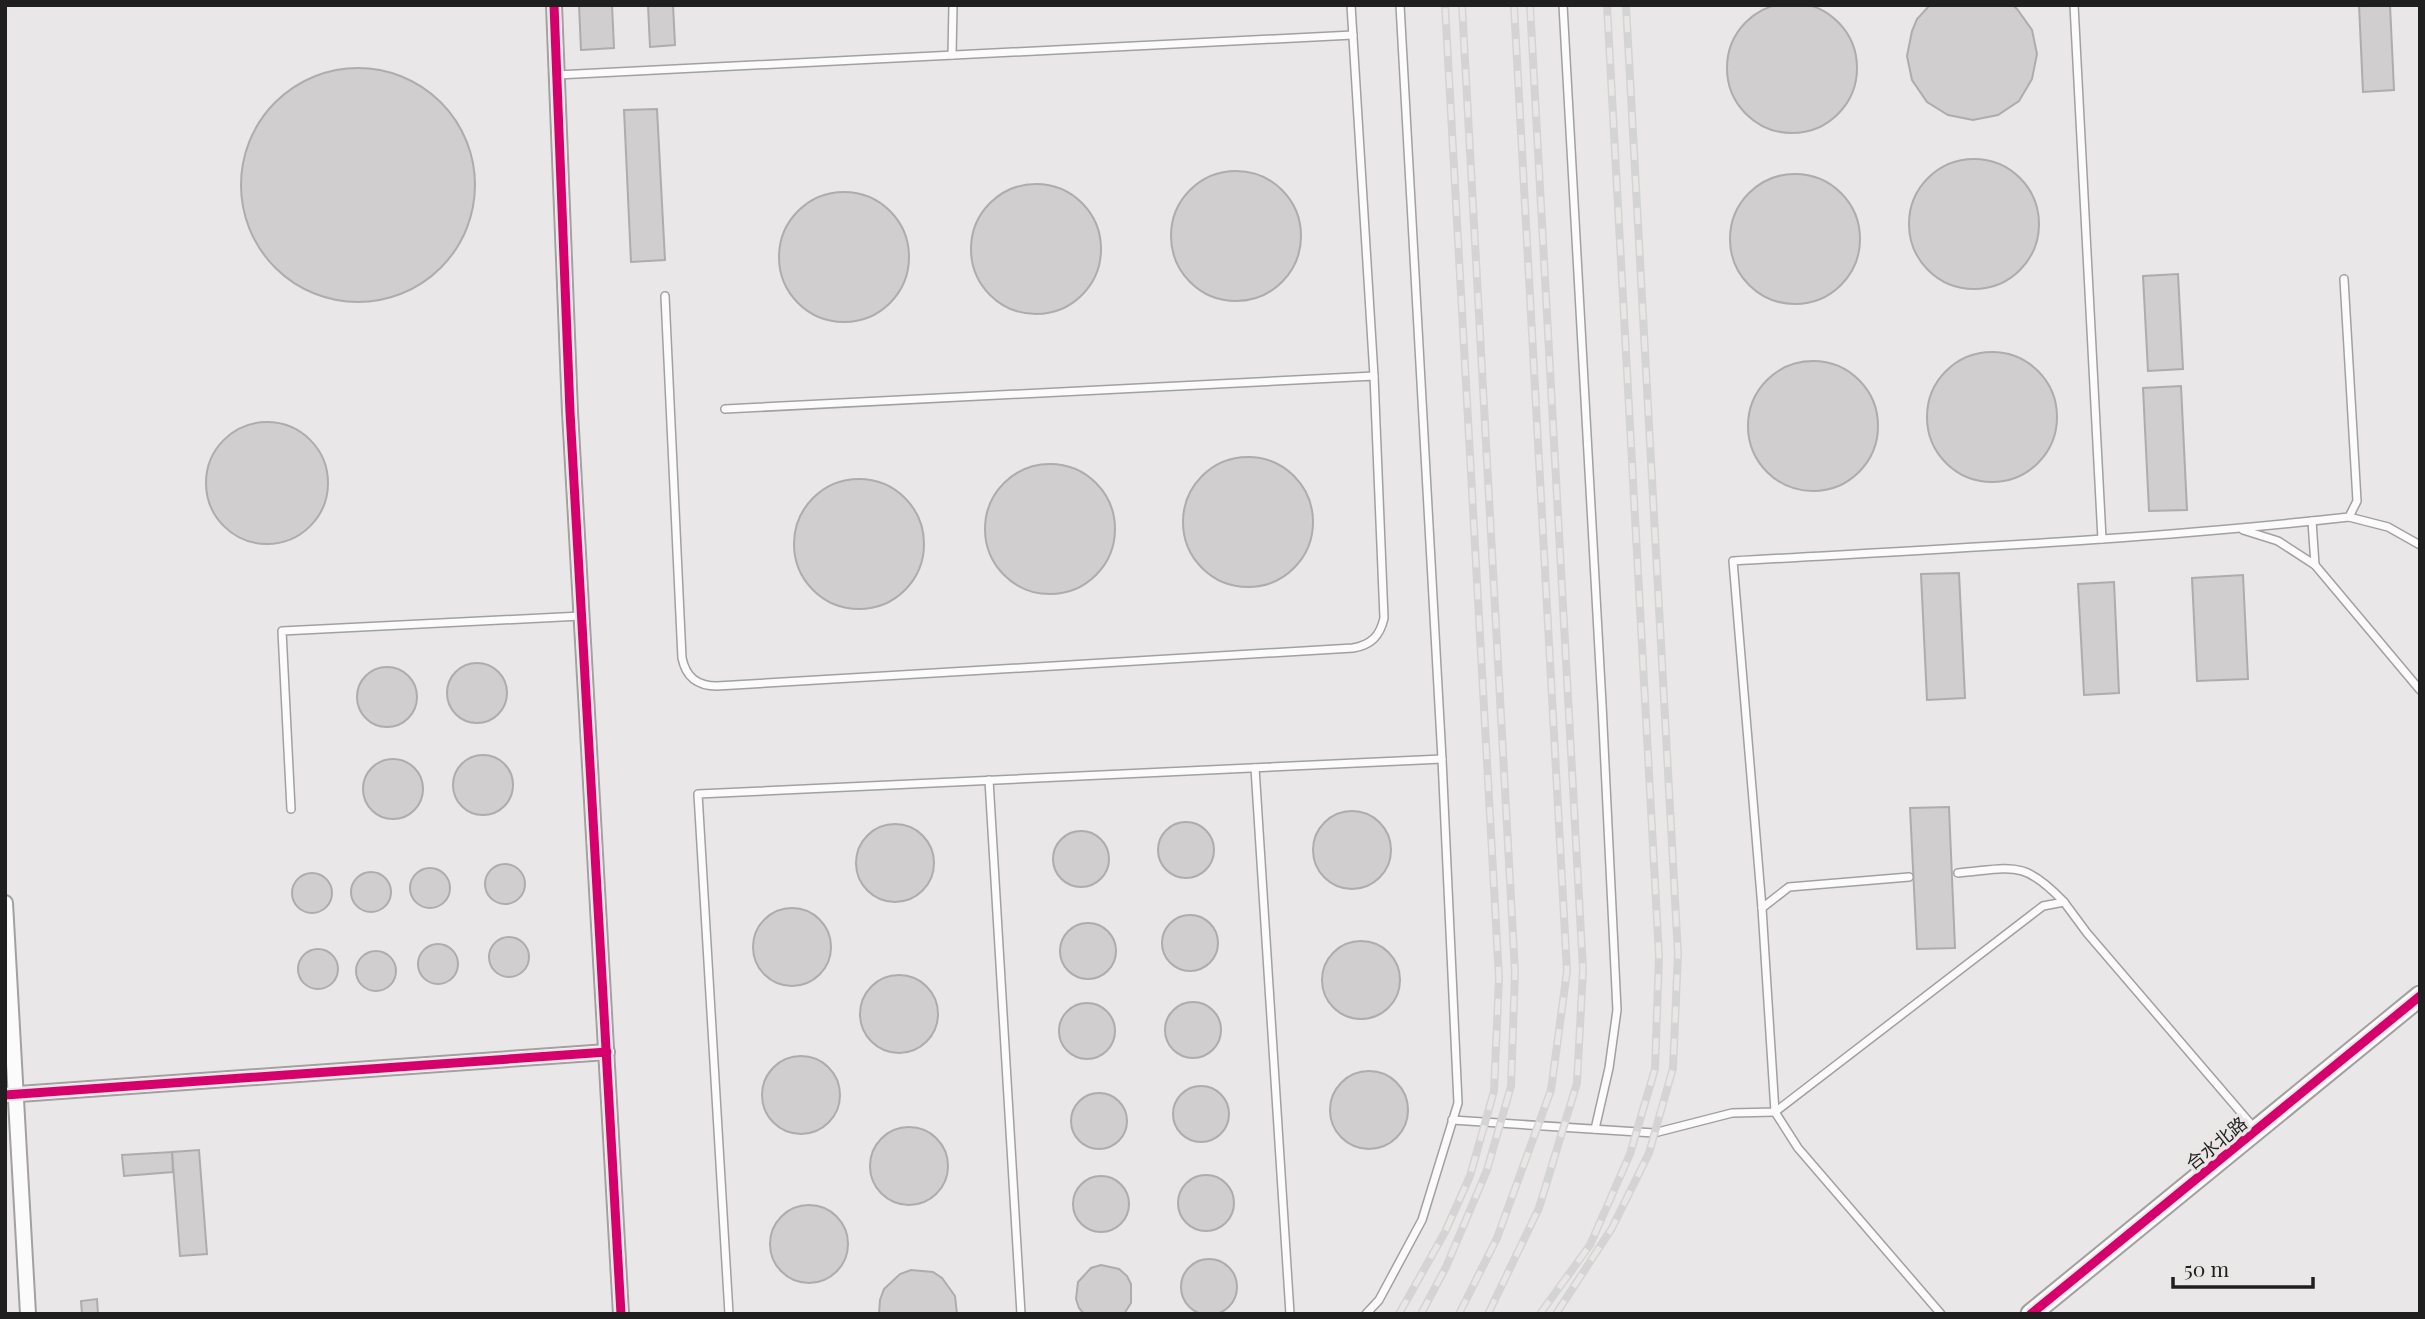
<svg xmlns="http://www.w3.org/2000/svg" width="2425" height="1319" viewBox="0 0 2425 1319" font-family="'Playfair Display','Noto Sans SC',serif">
<rect width="100%" height="100%" fill="#e9e7e7"/>
<g fill="#d0cece" stroke="#aeacac" stroke-width="2">
<circle cx="1792" cy="68" r="65"/>
<path d="M579,5H612L614,48L581,50Z"/>
<path d="M648,5H673L675,45L650,47Z"/>
<path d="M1930,5H2013L2017,9L2032,30L2037,54L2032,79L2019,101L1998,115L1973,120L1948,115L1927,102L1912,80L1907,56L1912,31L1917,19Z"/>
<path d="M2359,5H2390L2394,90L2363,92Z"/>
<circle cx="358" cy="185" r="117"/>
<path d="M657,109L665,260L631,262L624,110Z"/>
<circle cx="1974" cy="224" r="65"/>
<circle cx="1236" cy="236" r="65"/>
<circle cx="1795" cy="239" r="65"/>
<circle cx="1036" cy="249" r="65"/>
<circle cx="844" cy="257" r="65"/>
<path d="M2178,274L2183,369L2148,371L2143,276Z"/>
<circle cx="1992" cy="417" r="65"/>
<circle cx="1813" cy="426" r="65"/>
<path d="M2181,386L2187,510L2149,511L2143,388Z"/>
<circle cx="267" cy="483" r="61"/>
<circle cx="1248" cy="522" r="65"/>
<circle cx="1050" cy="529" r="65"/>
<circle cx="859" cy="544" r="65"/>
<path d="M1959,573L1965,698L1927,700L1921,574Z"/>
<path d="M2243,575L2248,679L2197,681L2192,578Z"/>
<path d="M2114,582L2119,693L2084,695L2078,584Z"/>
<circle cx="477" cy="693" r="30"/>
<circle cx="387" cy="697" r="30"/>
<circle cx="483" cy="785" r="30"/>
<circle cx="393" cy="789" r="30"/>
<path d="M1949,807L1955,948L1917,949L1910,808Z"/>
<circle cx="1352" cy="850" r="39"/>
<circle cx="1186" cy="850" r="28"/>
<circle cx="895" cy="863" r="39"/>
<circle cx="1081" cy="859" r="28"/>
<circle cx="505" cy="884" r="20"/>
<circle cx="430" cy="888" r="20"/>
<circle cx="371" cy="892" r="20"/>
<circle cx="312" cy="893" r="20"/>
<circle cx="792" cy="947" r="39"/>
<circle cx="1190" cy="943" r="28"/>
<circle cx="1088" cy="951" r="28"/>
<circle cx="509" cy="957" r="20"/>
<circle cx="1361" cy="980" r="39"/>
<circle cx="438" cy="964" r="20"/>
<circle cx="318" cy="969" r="20"/>
<circle cx="376" cy="971" r="20"/>
<circle cx="899" cy="1014" r="39"/>
<circle cx="1193" cy="1030" r="28"/>
<circle cx="1087" cy="1031" r="28"/>
<circle cx="801" cy="1095" r="39"/>
<circle cx="1369" cy="1110" r="39"/>
<circle cx="1201" cy="1114" r="28"/>
<circle cx="1099" cy="1121" r="28"/>
<circle cx="909" cy="1166" r="39"/>
<path d="M199,1150L207,1254L180,1256L172,1152Z"/>
<path d="M172,1152L173,1172L124,1176L122,1155Z"/>
<circle cx="1206" cy="1203" r="28"/>
<circle cx="1101" cy="1204" r="28"/>
<circle cx="809" cy="1244" r="39"/>
<circle cx="1209" cy="1287" r="28"/>
<path d="M1101,1265L1119,1269L1127,1276L1131,1284V1303L1124,1314H1084L1079,1308L1076,1299L1078,1282L1091,1268Z"/>
<path d="M911,1270L933,1272L942,1278L955,1296L957,1314H879L880,1300L884,1289L900,1274Z"/>
<path d="M97,1299L98,1314H82L81,1301Z"/>
</g>
<g fill="none" stroke-linecap="round" stroke-linejoin="round">
<g stroke="#a2a0a0" stroke-width="10">
<g id="service">
<path d="M1351,5L1374,376"/>
<path d="M1563,5L1602,704L1617,1010L1609,1068L1595,1129"/>
<path d="M2074,5L2102,539"/>
<path d="M952,55L953,5"/>
<path d="M557,75L1353,35"/>
<path d="M665,296L682,658C686,677 697,686 717,686L1353,648C1371,645 1380,636 1384,618L1374,376L725,409"/>
<path d="M2349,517L2388,527L2420,545"/>
<path d="M2312,521L2315,565"/>
<path d="M2243,530L2278,541L2315,565L2420,690"/>
<path d="M1255,768L1290,1314"/>
<path d="M989,780L1021,1314"/>
<path d="M291,809L282,631L581,616"/>
<path d="M1958,873C2013,868 2023,859 2064,902"/>
<path d="M1762,908L1789,887L1909,877"/>
<path d="M1452,1120L1654,1133L1732,1113L1775,1112L2043,906L2064,902L2087,933L2256,1130"/>
<path d="M729,1314L698,794L1442,759"/>
<path d="M1366,1314L1379,1300L1422,1220L1458,1103L1442,759L1400,5"/>
<path d="M1941,1314L1798,1148L1775,1112L1762,908L1733,561C1939,549 2144,540 2349,517L2357,501L2344,279"/>
</g>
</g>
<g stroke="#a2a0a0" stroke-width="18">
<g id="minor">
<path d="M554,5L570,412L621,1314"/>
<path d="M5,903L28,1314"/>
<path d="M5,1095L607,1052"/>
</g>
</g>
<g stroke="#a2a0a0" stroke-width="23">
<path id="tertiary" d="M2031,1314L2420,996"/>
</g>
<use href="#service" stroke="#fcfbfb" stroke-width="7"/>
<use href="#minor" stroke="#fcfbfb" stroke-width="14"/>
<use href="#tertiary" stroke="#fcfbfb" stroke-width="19"/>
<g stroke="#d5d4d4" stroke-width="8">
<g id="rail">
<path d="M1399,1314L1445,1232L1470,1176L1494,1091L1499,978L1445,5"/>
<path d="M1421,1314L1446,1267L1487,1170L1511,1086L1515,972L1462,5"/>
<path d="M1459,1314L1497,1238L1551,1090L1567,971L1514,5"/>
<path d="M1488,1314L1539,1208L1577,1083L1583,970L1530,5"/>
<path d="M1540,1314L1590,1245L1630,1154L1655,1069L1659,956L1607,5"/>
<path d="M1556,1314L1612,1228L1649,1153L1673,1068L1678,954L1626,5"/>
</g>
</g>
<use href="#rail" stroke="#eae6e6" stroke-width="5" stroke-dasharray="16" stroke-linecap="butt"/>
<g stroke="#eae6e6" stroke-width="13">
<g id="cycleway">
<path d="M554,5L570,412L621,1314"/>
<path d="M5,1095L607,1052"/>
<path d="M2031,1314L2420,996"/>
</g>
</g>
<use href="#cycleway" stroke="#d6006c" stroke-width="9"/>
</g>
<g text-anchor="middle" dominant-baseline="central" stroke-width="7" stroke-linejoin="round" paint-order="stroke">
<g font-size="18" fill="#201f1f" stroke="#eae6e6">
<text transform="translate(2216 1143) rotate(-39)">合水北路</text>
</g>
</g>
<rect width="2425" height="1319" fill="none" stroke="#201f1f" stroke-width="14"/>
<path d="M2173 1277v10h140v-10" fill="none" stroke="#201f1f" stroke-width="3.5"/>
<text x="2184" y="1277" font-size="21" fill="#201f1f" stroke="#eae6e6" stroke-width="5" paint-order="stroke">50 m</text>
</svg>
